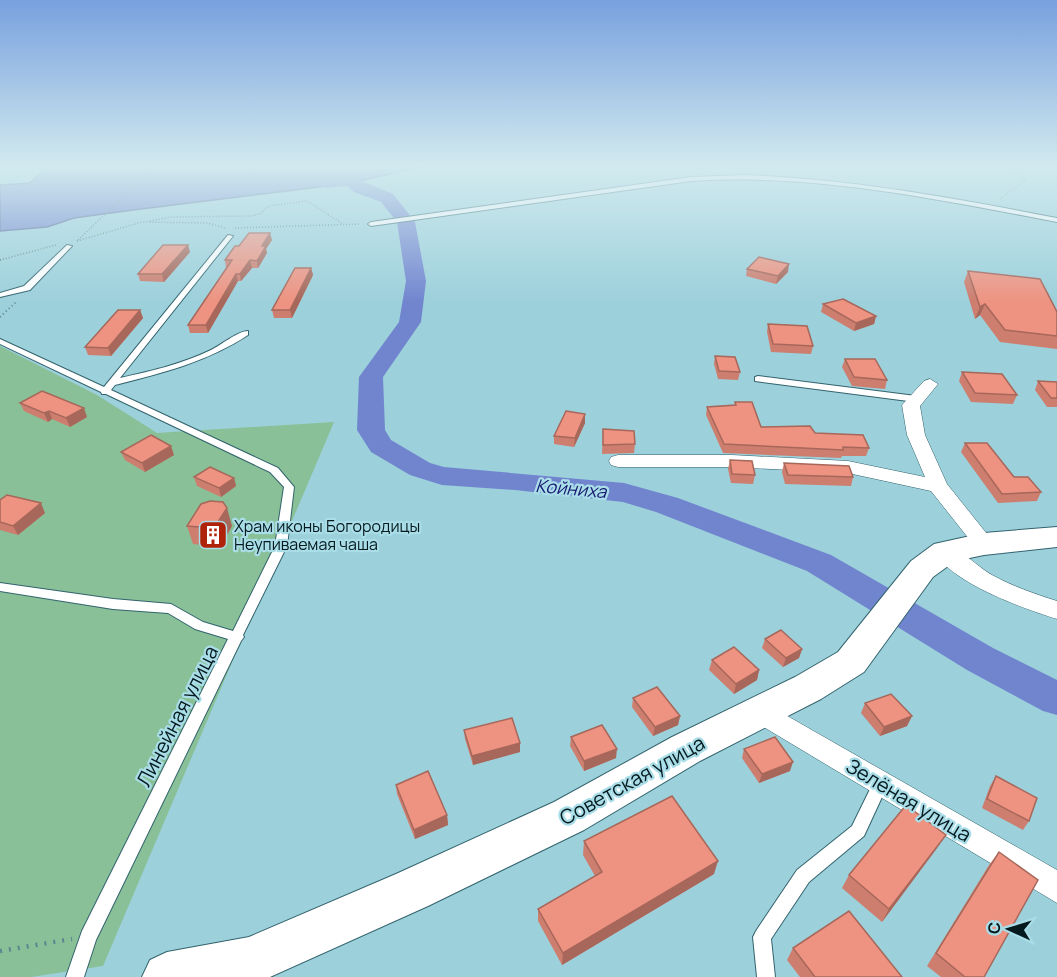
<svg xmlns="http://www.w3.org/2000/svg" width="1057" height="977" viewBox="0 0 1057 977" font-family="Manrope,sans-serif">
<rect width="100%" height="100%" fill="#9cd0db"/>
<path fill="#89c097" d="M0,346L97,395L157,433L334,422L103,966L31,977H0Z"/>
<path fill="#7185cf" stroke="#51659a" stroke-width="1.5" d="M49,165H429L351,183L133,210L74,218L47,227L0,231V185L30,183Z"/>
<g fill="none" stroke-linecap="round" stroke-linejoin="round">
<path fill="#7185cf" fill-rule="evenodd" d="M350,176L393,194L415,222L426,281L421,322L383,377L385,430L391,440L430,463L444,467L624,483L678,498L831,555L993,648L1057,680V715L1043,711L967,670L807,571L656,512L623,502L515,490L442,485L410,475L371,452L357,430L359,377L399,322L406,281L397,222L381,202L354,192L347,186L325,188L317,183L325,178Z"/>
<g stroke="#32636d" stroke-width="2">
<g id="lane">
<path d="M745,175C850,179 954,198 1057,218V222C937,199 814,173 691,181L371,226L368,224L371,222L691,177Z"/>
<path d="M228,235L233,236L120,378C151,371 182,364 211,350C221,345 238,331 248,331V335C207,362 162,373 115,385L111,390L278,468L294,487L287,546L243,635L244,637L241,641L96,940L84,977H66L82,931L228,639L195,629L168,613L113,609L0,591V583L113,599L171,604L203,622L233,631L275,546L284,487L270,472L106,394H102L101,392L0,344V339L104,387Z"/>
<path d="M67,245L72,246L30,290L0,297V293L24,286Z"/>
<path d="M758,376L916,396L921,399L916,402L755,381V377Z"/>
<path d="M880,777L885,779L888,784L864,836L809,882L771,939L775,977H757L753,937L756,931L797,870L852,826L875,779Z"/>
</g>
</g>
<g stroke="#32636d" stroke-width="1">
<g id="street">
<path d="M930,379L938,384L920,406L925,435L947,484L995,544L991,549L984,551L977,549L931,491L848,473L732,467H618L611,465L609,461L611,457L618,455H732L848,461L925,477L907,435L902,405L924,381Z"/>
<path d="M945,545C962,549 976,566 992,575C1012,586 1035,594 1057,601V619C1022,608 954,584 934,552L937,547Z"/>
<path d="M761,701L1057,870V903L752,720L748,712L752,704Z"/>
</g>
</g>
<g stroke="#32636d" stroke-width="2">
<path id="secondary" d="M1057,527V547L984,555L955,561L933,577L864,672L821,699L700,761L584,830L428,906L270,977H142L150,960L167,952L249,937L396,874L554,802L672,737L795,677L838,652L911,561L934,544L984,533Z"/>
</g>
<g stroke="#5e868e" stroke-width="1.5" stroke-dasharray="1 2" stroke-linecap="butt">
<path d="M815,165L822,171"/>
<path d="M781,168L794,165"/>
<path d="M1000,199L1026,180L1004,165"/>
<path d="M150,221L171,217L251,216L260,214L269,206L307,201L343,224"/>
<path d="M235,228L360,224"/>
<path d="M78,240L157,165"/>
<path d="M77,241L142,222L207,223L226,228"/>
<path d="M0,260L56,245"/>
</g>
<g stroke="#5e868e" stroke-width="2" stroke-dasharray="1 3" stroke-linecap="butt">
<path d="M0,260L4,259"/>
<path d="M0,317L16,302"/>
</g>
<path stroke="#5e868e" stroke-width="4.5" stroke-dasharray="2 7" stroke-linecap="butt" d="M0,951L72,939"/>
<use href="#lane" fill="#fff" fill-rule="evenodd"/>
<use href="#street" fill="#fff" fill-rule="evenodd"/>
<use href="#secondary" fill="#fff" fill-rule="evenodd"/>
</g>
<g fill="#cd7e6f">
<path d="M272,240L266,249L267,253L258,268H252L241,281H238L208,333H190L188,325L226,268L225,260L239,246Z"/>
<path d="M190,252L164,282L140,281L138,274Z"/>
<path d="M311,268L313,275L292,318H274L272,310Z"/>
<path d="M747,269L788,272L776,284L746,276Z"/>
<path d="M968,271L1057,312V349L1000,342L980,315L975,319L964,282Z"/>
<path d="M823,304L876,316L874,324L854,331L821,312Z"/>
<path d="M140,310L143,318L111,356L88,355L85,347Z"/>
<path d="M768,324L813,346L811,354L771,352L767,332Z"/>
<path d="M715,356L740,372L738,380L718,379L714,364Z"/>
<path d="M845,359L887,380L885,389L852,386L842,367Z"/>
<path d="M962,372L1017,395L1013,404L971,402L959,381Z"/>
<path d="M1038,381L1057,382V407H1047L1035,390Z"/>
<path d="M735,402L761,427L815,433L869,448L866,456H842L841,458L723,453L706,415L707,407L734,406Z"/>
<path d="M20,403L87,417L70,427L52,419L48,422L24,411Z"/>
<path d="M585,423L574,447L554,444V436Z"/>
<path d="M603,429L635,444L634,453L602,454Z"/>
<path d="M965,443L1014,477L1041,492L1037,501L998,503L961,452Z"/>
<path d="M121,452L174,455L145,472L125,460Z"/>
<path d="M730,460L755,475L753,484L731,483L728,469Z"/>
<path d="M784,463L853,477L851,486L785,484L782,472Z"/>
<path d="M194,477L234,478L236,486L221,497L197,486Z"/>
<path d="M0,500L45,513L18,535L0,530Z"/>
<path d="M187,526H232L220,547L193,544Z"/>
<path d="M765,639L802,649L799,658L783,667L762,648Z"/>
<path d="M712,660L759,670L757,680L734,694L709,670Z"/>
<path d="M633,698L680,716L678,725L653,736L632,707Z"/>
<path d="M865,703L912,716L907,726L880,736L861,713Z"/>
<path d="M464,730L520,743V752L473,765L465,739Z"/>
<path d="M571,737L616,758L584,771L570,746Z"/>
<path d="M744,749L790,771L759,783L742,758Z"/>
<path d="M996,776L1029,821L1023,830L982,808L990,786Z"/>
<path d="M396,785L447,815L448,825L415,839L397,794Z"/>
<path d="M584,841L714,874L562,965L538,921V909L595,876L583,855Z"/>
<path d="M937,848L882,922L842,888L849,875Z"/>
<path d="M999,852L984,977H941L927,966L989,865Z"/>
<path d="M793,948L902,977H800L787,960Z"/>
</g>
<g fill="#a7675a">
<path d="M270,233L272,240L266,249L267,253L258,268L257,261L262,246Z"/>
<path d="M188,245L190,252L164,282L162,274Z"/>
<path d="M250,260L252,268L241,281L240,274Z"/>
<path d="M789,264L788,272L776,284L778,276Z"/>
<path d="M311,268L313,275L292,318L290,310Z"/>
<path d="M236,274L238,281L208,333L206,325Z"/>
<path d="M985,304L980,315L975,319L980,307Z"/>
<path d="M140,310L143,318L111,356L108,348Z"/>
<path d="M876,316L874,324L854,331L856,323Z"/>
<path d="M84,408L87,417L70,427L66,418Z"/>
<path d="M49,411L52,419L48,422L44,413Z"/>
<path d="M585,414V423L574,447L575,438Z"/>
<path d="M171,446L174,455L145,472L142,463Z"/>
<path d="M234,478L236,486L221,497L219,488Z"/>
<path d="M41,503L45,513L18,535L13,526Z"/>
<path d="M227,508L232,526L220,547L214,528Z"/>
<path d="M802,649L799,658L783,667L786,658Z"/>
<path d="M759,670L757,680L734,694L736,684Z"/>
<path d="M680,716L678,725L653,736L655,727Z"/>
<path d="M912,716L907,726L880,736L884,727Z"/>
<path d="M520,743V752L473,765L472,756Z"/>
<path d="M617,749L616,758L584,771V761Z"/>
<path d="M793,762L790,771L759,783L762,774Z"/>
<path d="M447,815L448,825L415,839L414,830Z"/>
<path d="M946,835L937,848L882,922L889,909Z"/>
<path d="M718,861L714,874L562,965L563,953Z"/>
</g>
<g fill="#ee9381" stroke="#a7675a" stroke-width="1.5">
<path d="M249,233H270L262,246H266L257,261L250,260L240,274H236L206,325H188L232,260H225L235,246H239Z"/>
<path d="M163,245H188L162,274H138Z"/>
<path d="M759,257L789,264L778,276L747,269Z"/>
<path d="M295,268H311L290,310H272Z"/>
<path d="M968,271L1040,279L1057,312V336L1005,330L985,304L980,307Z"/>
<path d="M843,299L876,316L856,323L823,304Z"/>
<path d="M118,310H140L108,348L85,347Z"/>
<path d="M768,324L807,326L813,346L773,344Z"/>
<path d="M715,356L735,357L740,372L719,371Z"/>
<path d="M845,359H875L887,380L854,377Z"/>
<path d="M962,372L1002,374L1017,395L975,393Z"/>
<path d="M1038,381L1057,382V398H1051Z"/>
<path d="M42,391L84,408L66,418L49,411L44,413L20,403Z"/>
<path d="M735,402H752L761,427L810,426L815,433L863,435L869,448L843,447V450L724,444L707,407L736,405Z"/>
<path d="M566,411L585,414L575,438L554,436Z"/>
<path d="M603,429L634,431L635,444L603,445Z"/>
<path d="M151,435L171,446L142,463L121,452Z"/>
<path d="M965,443H987L1014,477H1028L1041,492L1002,494Z"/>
<path d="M730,460L752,461L755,475L732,474Z"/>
<path d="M784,463L849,466L853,477L788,475Z"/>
<path d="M210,467L234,478L219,488L194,477Z"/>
<path d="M7,495L41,503L13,526L0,522V500Z"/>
<path d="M210,501L223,502L227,508L214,528L187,526L201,504Z"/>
<path d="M781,630L802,649L786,658L765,639Z"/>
<path d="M734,647L759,670L736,684L712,660Z"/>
<path d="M657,687L680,716L655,727L633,698Z"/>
<path d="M891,694L912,716L884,727L865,703Z"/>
<path d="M512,718L520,743L472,756L464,730Z"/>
<path d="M602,725L617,749L584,761L571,737Z"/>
<path d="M775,737L793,762L762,774L744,749Z"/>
<path d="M428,771L447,815L414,830L396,785Z"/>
<path d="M996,776L1037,798L1029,821L987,799Z"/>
<path d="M672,796L718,861L563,953L538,909L602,872L584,841Z"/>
<path d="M906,805L946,835L889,909L849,875Z"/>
<path d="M999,852L1038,880L984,977H965L936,953Z"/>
<path d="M849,911L902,977H815L793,948Z"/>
</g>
<linearGradient id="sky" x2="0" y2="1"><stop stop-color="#78a1de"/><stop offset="0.55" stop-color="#d2eaef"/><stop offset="1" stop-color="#d2eaef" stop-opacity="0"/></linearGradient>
<rect width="1057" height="302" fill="url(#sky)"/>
<defs>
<g id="building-square" transform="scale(1.5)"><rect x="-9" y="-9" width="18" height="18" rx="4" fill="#b0230b" stroke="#a9dde8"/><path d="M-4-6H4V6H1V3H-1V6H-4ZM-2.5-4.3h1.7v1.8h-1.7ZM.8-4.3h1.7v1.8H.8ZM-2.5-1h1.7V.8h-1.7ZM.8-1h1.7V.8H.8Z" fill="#fff"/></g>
</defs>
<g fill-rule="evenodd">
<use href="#building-square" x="213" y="535"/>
</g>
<g text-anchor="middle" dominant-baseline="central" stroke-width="4.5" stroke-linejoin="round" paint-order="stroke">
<g font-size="16" fill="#051a1e" stroke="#a9dde8" text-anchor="start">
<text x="234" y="526">Храм иконы Богородицы<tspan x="234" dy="18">Неупиваемая чаша</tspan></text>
</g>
<g font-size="18" font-style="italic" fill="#171970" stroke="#a9dde8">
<text transform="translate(571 488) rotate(5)">Койниха</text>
</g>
<g font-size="20" fill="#051a1e" stroke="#a9dde8">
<text transform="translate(177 716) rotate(-63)">Линейная улица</text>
<text transform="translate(632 780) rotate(-29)">Советская улица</text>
<text transform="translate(909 800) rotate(31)">Зелёная улица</text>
</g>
</g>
<g transform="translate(1009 929) rotate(274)" stroke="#a9dde8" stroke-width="4.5" paint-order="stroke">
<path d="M0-4.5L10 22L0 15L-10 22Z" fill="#051a1e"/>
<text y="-9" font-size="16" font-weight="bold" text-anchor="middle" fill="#051a1e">С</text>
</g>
</svg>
